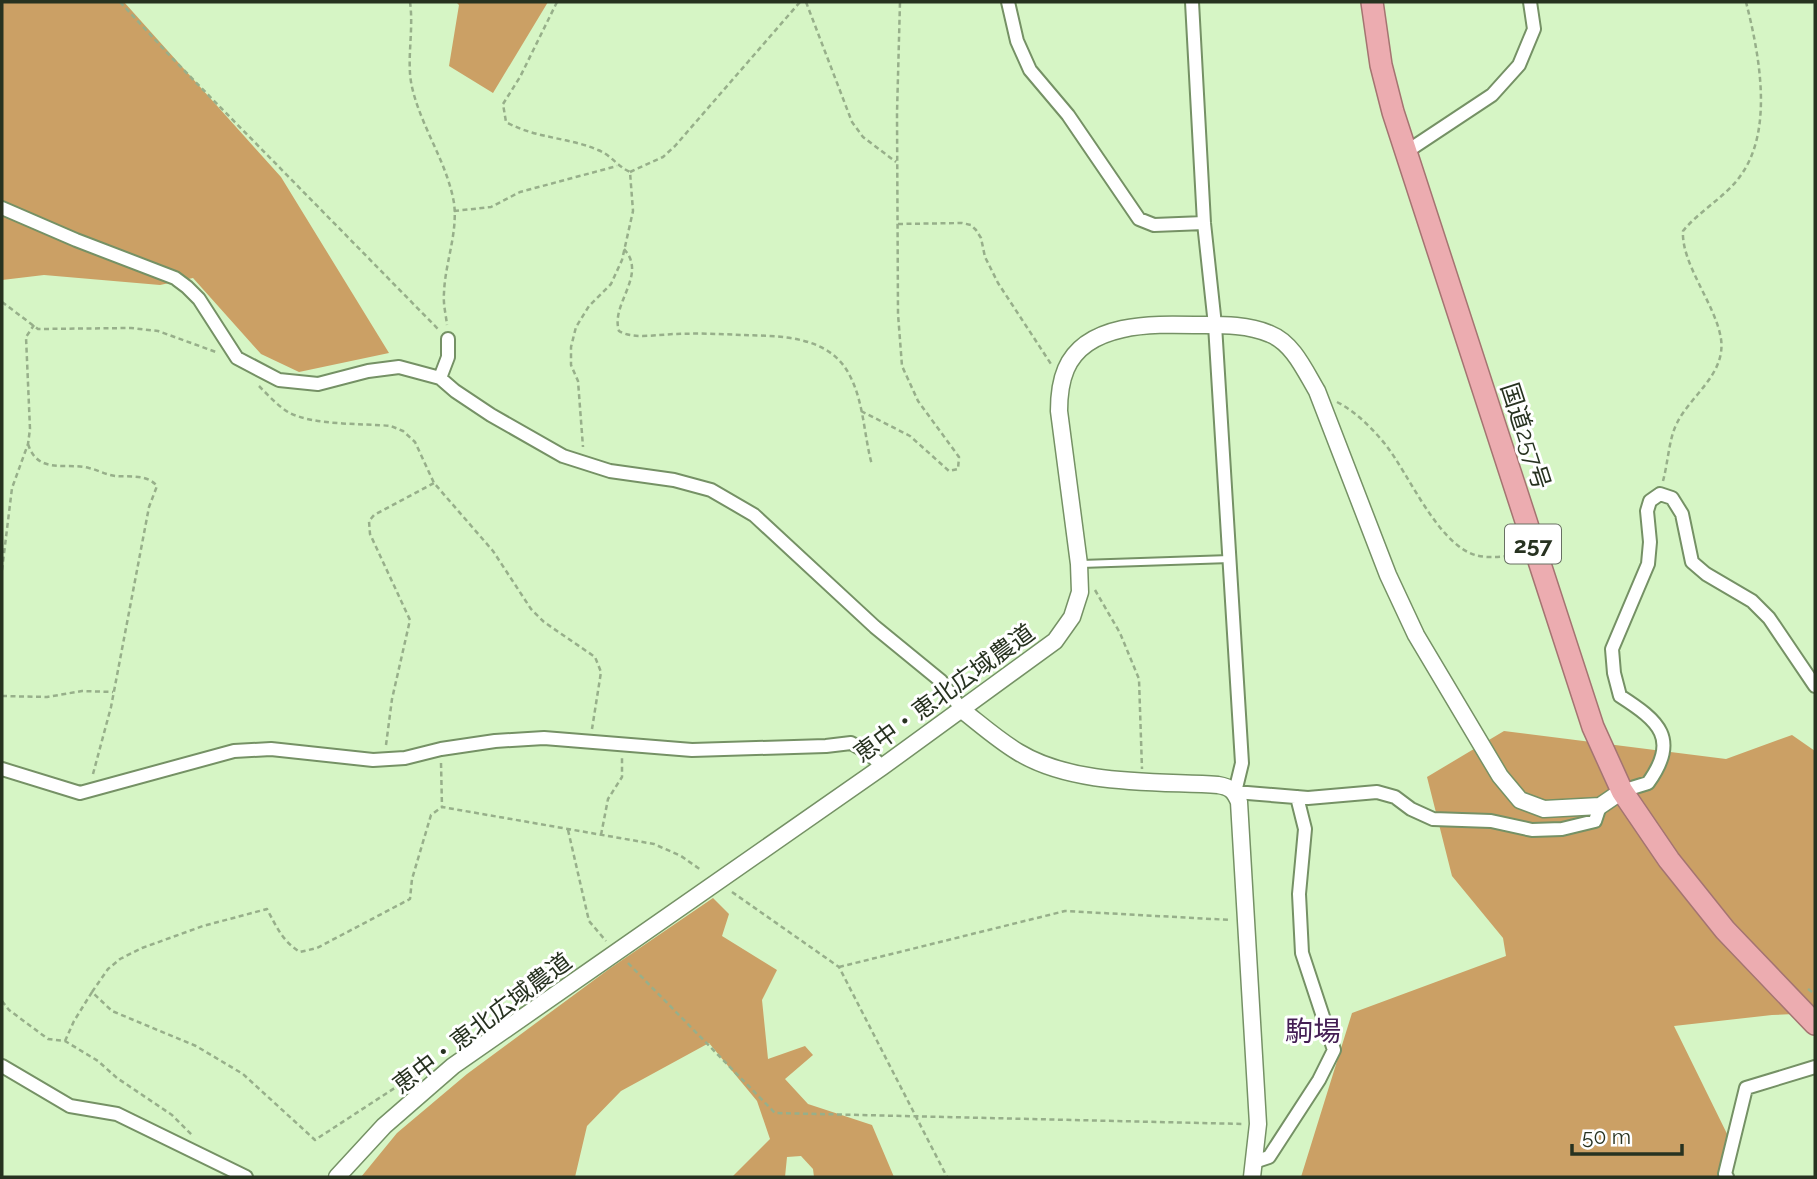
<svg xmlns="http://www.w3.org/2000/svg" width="1817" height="1179" font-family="Raleway,'Noto Sans JP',sans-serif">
  <rect width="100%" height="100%" fill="#d6f5c5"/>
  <!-- forest -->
  <path fill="#cba065" d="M2 2H124L281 177 389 353 299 372 261 354 193 278 160 285 44 275 2 280Z
    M456 2H548L493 93 449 66 459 5Z
    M1504 731 1726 759 1792 735 1815 751V1013L1772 1015 1674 1026 1733 1146 1728 1177H1301L1352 1013 1506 956 1503 938 1452 876 1427 777Z
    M713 898 729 914 722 936 777 970 762 1000 768 1059 805 1046 813 1055 785 1079 808 1104 872 1125 894 1177H814L813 1169 801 1156 787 1157 785 1177H732L770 1139 757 1101 709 1043 621 1091 587 1126 575 1177H361L397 1133 467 1074 609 969Z"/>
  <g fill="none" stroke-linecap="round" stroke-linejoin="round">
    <!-- service casing -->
    <g stroke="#759165" stroke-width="10">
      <path id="service" d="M1081 564 1230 559"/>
    </g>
    <!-- minor casing -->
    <g stroke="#759165" stroke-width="16">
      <path id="minor" d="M1008 2 1017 41 1030 70 1068 115 1139 219 1154 225 1204 223
        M1192 2 1204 223 1215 325 1242 763 1235 792 1308 798 1377 792 1395 797 1411 809 1433 819 1491 821 1532 830 1562 829 1595 821 1600 806
        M1406 152 1492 95 1519 65 1534 29 1530 2
        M2 208 76 240 175 278 187 287 199 299 237 358 279 380 318 384 368 371 399 367 440 378 455 391 491 415 563 456 610 471 674 480 711 490 754 515 875 627 941 681 962 710
        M440 378 448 357V339
        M2 769 80 793 234 751 271 749 373 760 405 758 441 749 495 741 544 738 692 750 826 746 851 743 869 753 882 767
        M1622 791 1648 783C1680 739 1659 721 1620 696L1614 673 1612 649 1648 564 1650 542 1647 511 1650 501 1660 494 1672 498 1682 514 1692 562 1706 574 1752 601 1769 618 1815 686
        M2 1066 70 1106 117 1114 246 1177
        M1254 1162 1269 1157 1319 1080 1334 1050 1302 953 1299 894 1305 829 1297 797
        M1727 1177 1725 1174 1746 1088 1815 1067"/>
    </g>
    <!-- tertiary casing -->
    <g stroke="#759165" stroke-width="19">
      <path id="tertiary" d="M962 710C980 724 998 740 1018 752 1074 786 1154 781 1218 785 1230 787 1234 790 1239 802L1258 1124 1252 1177
        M337 1177 384 1126 453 1066 882 767 1055 641 1072 617 1080 592 1079 564 1059 411C1059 397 1060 383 1066 369 1086 322 1154 324 1195 325 1220 325 1247 324 1270 334 1293 343 1305 371 1317 391L1388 575 1416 635 1500 776 1520 800 1544 809 1600 806 1622 791"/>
    </g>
    <!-- trunk casing -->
    <g stroke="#a47471" stroke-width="24">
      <path id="trunk" d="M1372 2 1381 65 1393 112 1593 727 1622 791 1669 860 1725 930 1815 1024"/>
    </g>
    <!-- path -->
    <path stroke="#97af8a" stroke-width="2.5" stroke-dasharray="5 3.5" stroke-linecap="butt" d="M120 2 173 59 438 329
      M410 2C414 31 406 61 412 87 421 127 447 162 454 203 458 233 445 263 444 293 443 304 446 315 447 325
      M557 2 520 77 503 104 506 122C537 139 568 137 598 150 611 155 617 166 630 172L633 211 622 260 611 284 589 306 576 327 571 347V365L578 381 583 447
      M806 2 852 122 863 137 896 162
      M630 172 663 157 675 146 800 2
      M454 211 491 207 520 192 617 166
      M898 224 962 223 971 225 976 230 981 238 985 257 998 283 1051 364
      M624 249C648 275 610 304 619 331 633 340 660 334 677 334 698 333 720 334 741 335 780 336 830 335 850 376 864 403 864 436 872 465
      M2 302 38 329 131 328 158 331 216 352
      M259 386C268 395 277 405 288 412 313 426 362 423 391 426L403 431 415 442 434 483 493 551 531 609 544 622 595 657 601 672 592 729
      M1337 402C1356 412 1371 427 1385 444 1409 474 1437 543 1475 555 1488 559 1505 556 1518 555
      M861 411 910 436 949 471 958 469 959 457 918 401 902 366 898 314 897 113 900 2
      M28 444C38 475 65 462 89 468 98 470 106 475 116 476 130 477 147 474 157 486L149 507 111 707 93 774
      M1663 481C1668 463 1669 438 1677 423 1691 395 1726 374 1721 339 1716 305 1681 264 1683 231 1700 210 1726 197 1741 175 1774 129 1759 53 1746 2
      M2 570 12 488 28 444 30 429 26 337 34 325
      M1095 590 1120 633 1139 679 1142 769
      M2 696 47 697 82 691 113 692
      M386 745 392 699 410 620 370 534 369 521 374 515 434 483
      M441 763 442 807 654 844 681 856 701 870
      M568 830 589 921 606 941
      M601 835 608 799 622 777V757
      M732 892 839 967 947 1177
      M628 963 775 1113 1244 1124
      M839 967 1065 911 1231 920
      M1808 989 1815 994
      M92 992 108 969 120 959 142 948 203 926 267 909C276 926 283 942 300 952L317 948 410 899 412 879 431 815 442 807
      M2 1001 9 1010 48 1039 65 1041 98 1061 117 1078 172 1115 193 1136
      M65 1041 74 1021 92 992 112 1011 196 1046 243 1074 315 1140 413 1076H417"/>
    <!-- service -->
    <use href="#service" stroke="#fff" stroke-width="6"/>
    <!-- minor -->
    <use href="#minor" stroke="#fff" stroke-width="12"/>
    <!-- tertiary -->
    <use href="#tertiary" stroke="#fff" stroke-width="16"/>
    <!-- trunk -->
    <use href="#trunk" stroke="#ecacb0" stroke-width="21"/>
  </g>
  <g text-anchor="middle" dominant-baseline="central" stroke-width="6" stroke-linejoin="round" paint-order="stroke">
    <!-- shield labels -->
    <rect fill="#fff" stroke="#687063" stroke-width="2" x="1505" y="524.5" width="56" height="39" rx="5"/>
    <g font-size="23" font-weight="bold" fill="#273220">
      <text x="1533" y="544">257</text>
    </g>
    <!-- street labels -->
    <g font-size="24" fill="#273220" stroke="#fff">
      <text transform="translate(1526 436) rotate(72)">国道257号</text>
      <text transform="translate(944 693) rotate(-36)">恵中・恵北広域農道</text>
      <text transform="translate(482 1023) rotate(-37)">恵中・恵北広域農道</text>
    </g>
    <!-- quarter labels -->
    <g font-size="28" fill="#441e54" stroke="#fff">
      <text x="1313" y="1031">駒場</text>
    </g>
  </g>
  <!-- border -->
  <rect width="1817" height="1179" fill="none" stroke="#273220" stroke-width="7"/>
  <!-- scale -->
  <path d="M1572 1144v10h110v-10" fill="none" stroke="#273220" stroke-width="3.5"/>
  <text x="1582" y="1144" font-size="21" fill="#273220" stroke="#ffffff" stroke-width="5" paint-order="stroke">50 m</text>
</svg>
